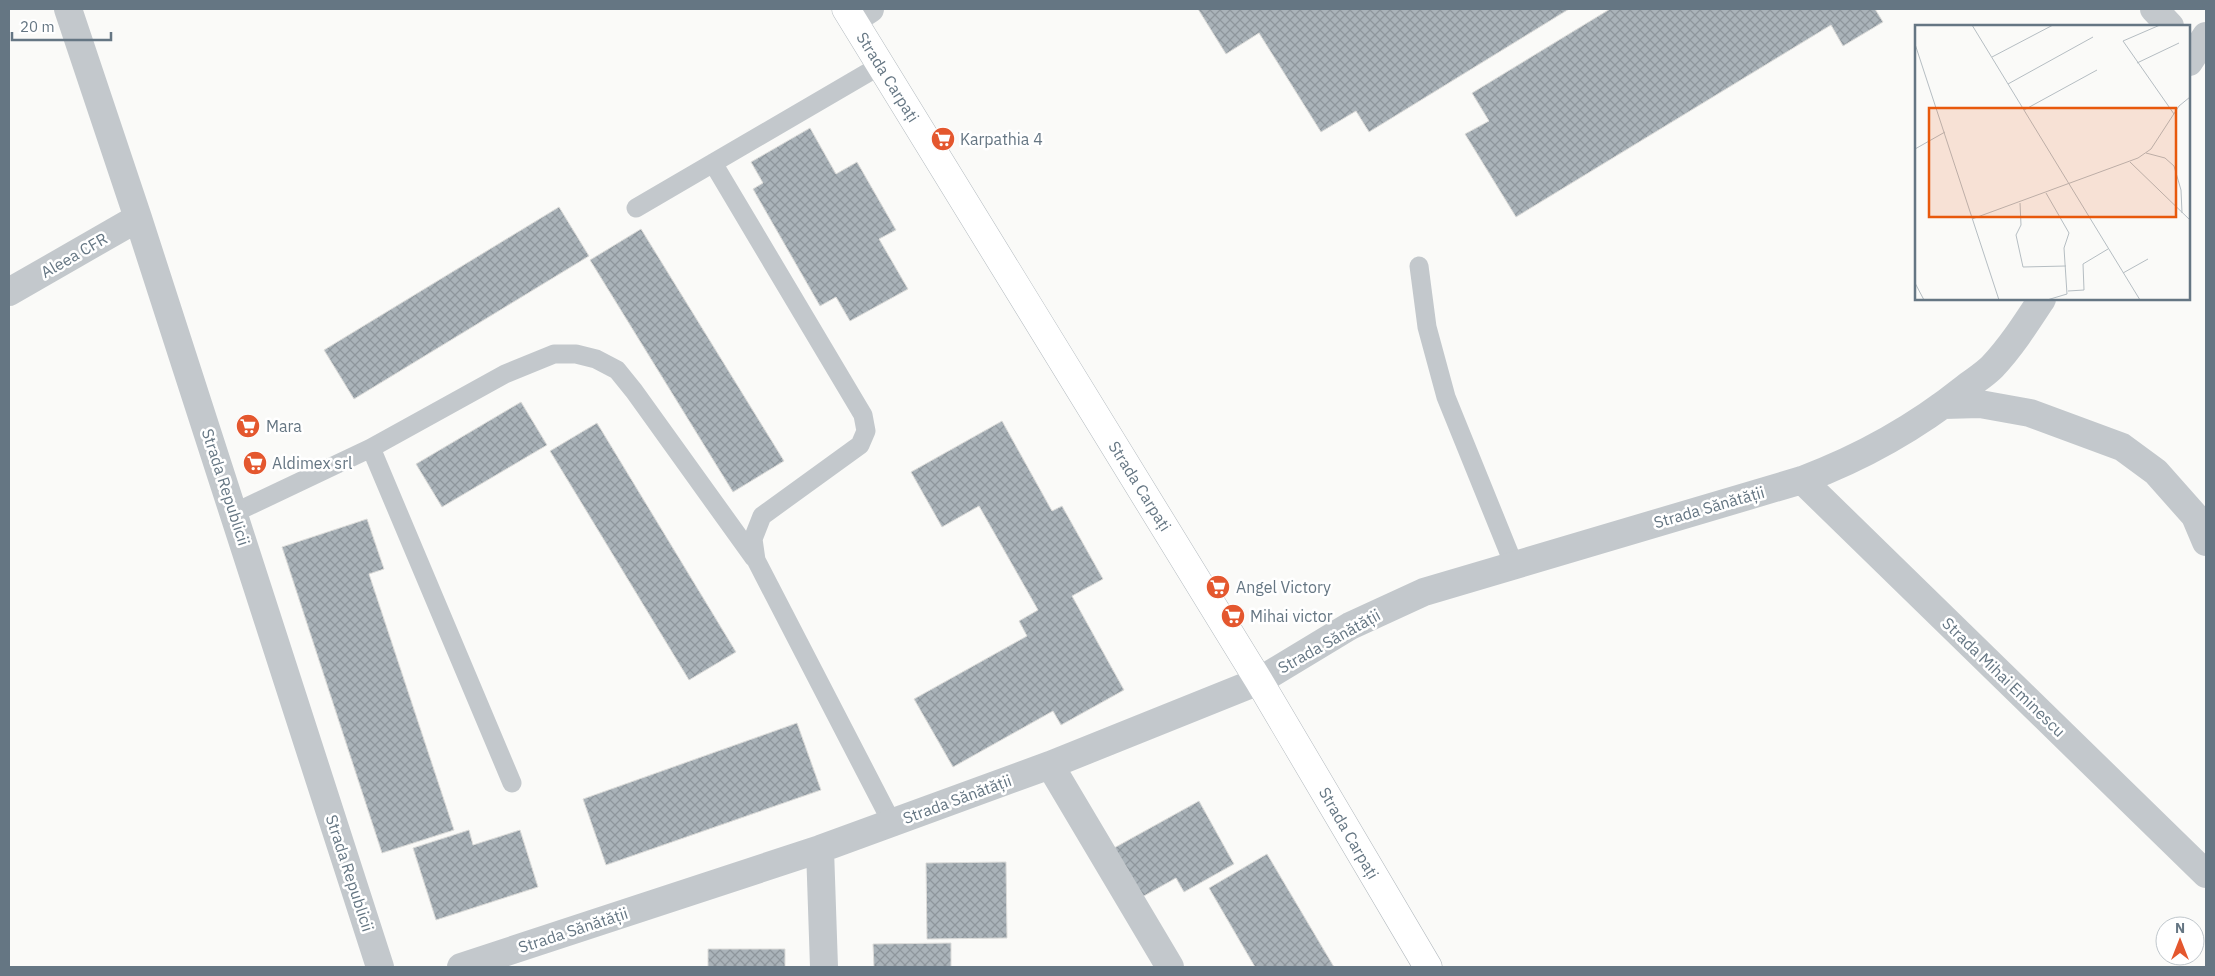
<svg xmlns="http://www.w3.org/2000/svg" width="2215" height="976" font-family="'IBM Plex Sans',sans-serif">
  <defs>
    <pattern id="building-cross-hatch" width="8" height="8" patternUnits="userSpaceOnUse" patternTransform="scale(1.25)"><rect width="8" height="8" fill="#aab3b9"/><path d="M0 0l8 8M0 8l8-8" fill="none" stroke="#8e969c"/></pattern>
  </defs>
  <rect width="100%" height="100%" fill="#fafaf8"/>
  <!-- building -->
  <path fill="url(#building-cross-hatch)" stroke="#dcdcda" d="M1198 9H1569L1369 132 1356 111 1321 132 1259 33 1226 54Z
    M1610 9H1875L1883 22 1843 46 1831 25 1516 217 1465 134 1489 121 1472 93Z
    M810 128 836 174 857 162 896 230 879 239 908 289 850 321 836 297 820 306 753 189 763 183 751 162Z
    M559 207 589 256 354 399 324 350Z
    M641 229 784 461 733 492 590 260Z
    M521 402 547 445 442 507 416 464Z
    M1002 421 1052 511 1062 506 1103 579 1072 596 1124 690 1061 725 1053 711 953 767 914 699 1027 636 1019 621 1038 610 979 506 942 527 911 472Z
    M597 423 736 652 689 680 550 451Z
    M367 519 384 569 369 574 454 830 382 853 282 547Z
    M797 723 821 790 606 865 583 799Z
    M1199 801 1234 864 1184 892 1176 878 1142 897 1114 848Z
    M469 830 473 845 520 830 538 887 436 920 413 848Z
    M1267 854 1334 967H1255L1209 888Z
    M1006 862 1007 938 927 939 926 863Z
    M951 943V967H874L873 944Z
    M708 949H785V967H708Z"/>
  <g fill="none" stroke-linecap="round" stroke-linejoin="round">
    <!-- secondary casing -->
    <g stroke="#b3babf" stroke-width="29">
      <path id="secondary" d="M846 9 1259 681 1428 967"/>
    </g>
    <!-- lane -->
    <path stroke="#c3c8cc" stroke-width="19" d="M713 163 863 415 866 431 860 445 762 516 753 539 756 560 892 823
      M636 208 881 65
      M1419 266 1427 327 1446 397 1514 565
      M371 448 512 783
      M234 513 371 448 505 374 554 354H576L596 359 617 370 634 391 754 558"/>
    <!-- street -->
    <path stroke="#c3c8cc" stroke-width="28" d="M68 9 138 218 380 967
      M2154 9 2170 26
      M853 20 870 9
      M2189 62 2206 36
      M9 292 138 218
      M1944 405 1980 404 2030 413 2122 447 2156 472 2195 516 2206 542
      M1802 480 2206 874
      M1050 765 1170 967
      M820 849 824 967
      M461 967 820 849 1050 765 1259 681 1350 626 1424 592 1802 480C1861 458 1915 428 1965 388 1974 381 1984 375 1992 367 2011 347 2027 322 2042 299"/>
    <!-- secondary -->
    <use href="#secondary" stroke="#fff" stroke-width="28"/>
  </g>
  <!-- icons -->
  <defs>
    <g id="supermarket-disc" transform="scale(1.25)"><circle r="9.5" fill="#e4572e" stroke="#fff"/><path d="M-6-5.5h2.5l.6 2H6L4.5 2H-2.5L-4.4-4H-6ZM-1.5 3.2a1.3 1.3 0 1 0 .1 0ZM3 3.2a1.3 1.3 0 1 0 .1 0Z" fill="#fff"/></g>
  </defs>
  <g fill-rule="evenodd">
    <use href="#supermarket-disc" x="943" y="139"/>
    <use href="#supermarket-disc" x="248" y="426"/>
    <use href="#supermarket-disc" x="255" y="463"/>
    <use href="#supermarket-disc" x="1218" y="587"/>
    <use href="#supermarket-disc" x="1233" y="616"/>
  </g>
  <g text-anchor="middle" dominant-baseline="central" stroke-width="5" stroke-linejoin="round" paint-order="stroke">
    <!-- street labels -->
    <g font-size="16" fill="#657683" stroke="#fff">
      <text transform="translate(888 77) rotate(58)">Strada Carpați</text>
      <text transform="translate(74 255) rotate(-30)">Aleea CFR</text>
      <text transform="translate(1140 486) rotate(58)">Strada Carpați</text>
      <text transform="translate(226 487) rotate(72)">Strada Republicii</text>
      <text transform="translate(1709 507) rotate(-16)">Strada Sănătății</text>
      <text transform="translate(1329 641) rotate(-29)">Strada Sănătății</text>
      <text transform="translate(2004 677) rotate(44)">Strada Mihai Eminescu</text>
      <text transform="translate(957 799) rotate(-20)">Strada Sănătății</text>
      <text transform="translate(1349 833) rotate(60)">Strada Carpați</text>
      <text transform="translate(350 873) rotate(72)">Strada Republicii</text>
      <text transform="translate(573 930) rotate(-18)">Strada Sănătății</text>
    </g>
    <!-- poi labels -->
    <g font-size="16" fill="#657683" stroke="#fff" text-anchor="start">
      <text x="960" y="139">Karpathia 4</text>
      <text x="266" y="426">Mara</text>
      <text x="272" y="463">Aldimex srl</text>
      <text x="1236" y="587">Angel Victory</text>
      <text x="1250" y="616">Mihai victor</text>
    </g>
  </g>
  <!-- overview -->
  <g transform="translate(1915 25)">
    <rect width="275" height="275" fill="#fafaf8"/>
    <path fill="none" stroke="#b5bdc2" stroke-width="1" d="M57 0 225 275M245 0 208 16 259 89M0 19 84 275M77 32 138 0M222 38 264 18M93 59 178 12M109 85 182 45M0 124 30 107M231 128 250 133 259 141 266 165 267 188M215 137 275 195M131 168 154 208 149 223 152 269 132 275M105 178 106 200 101 210 108 242 151 241M57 194 223 133 236 124 264 81 275 72M208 248 233 234M0 258 9 275M153 266 169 265 168 239 193 224"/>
    <path fill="#e8590c" fill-opacity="0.15" stroke="#e8590c" stroke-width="2.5" d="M14 83H261V192H14Z"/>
    <rect width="275" height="275" fill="none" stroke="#657683" stroke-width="2.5"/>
  </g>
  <!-- border -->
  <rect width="2215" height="976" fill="none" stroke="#657683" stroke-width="20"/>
  <!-- north arrow -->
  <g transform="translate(2180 941)"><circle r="24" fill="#ffffff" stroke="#c1c8cd"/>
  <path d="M0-4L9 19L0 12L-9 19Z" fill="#e4572e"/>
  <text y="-8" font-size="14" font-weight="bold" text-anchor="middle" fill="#657683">N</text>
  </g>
  <!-- scale -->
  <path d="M12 32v8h99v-8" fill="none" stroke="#657683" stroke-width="2.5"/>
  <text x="20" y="32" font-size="15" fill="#657683" stroke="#ffffff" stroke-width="4" paint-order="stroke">20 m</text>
</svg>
